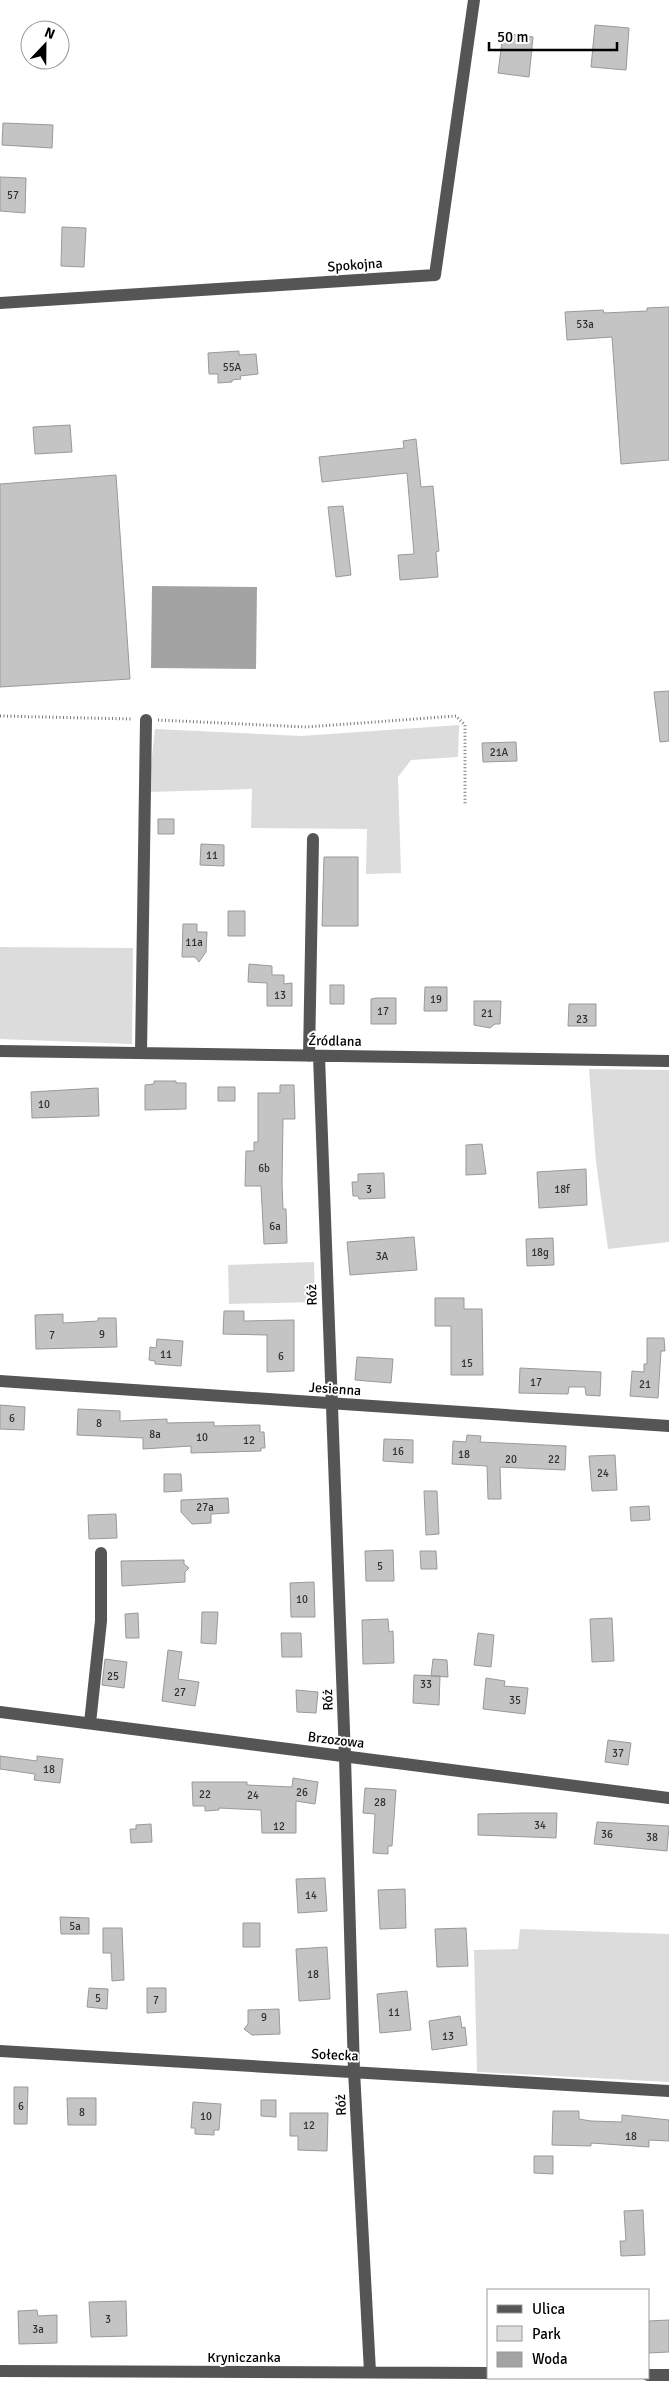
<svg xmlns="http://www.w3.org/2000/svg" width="669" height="2399" font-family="Signika,sans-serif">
  <rect width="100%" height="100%" fill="#fff"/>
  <!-- green -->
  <path fill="#dcdcdc" d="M459 725 458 757 411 760 398 777 401 873 366 874 367 829 251 828 252 789 148 792 155 729 301 736Z
    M0 947 133 948 132 1044 0 1039Z
    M589 1069 669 1070V1242L608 1249 596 1162Z
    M314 1262 315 1302 229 1304 228 1265Z
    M520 1929 669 1934V2082L477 2072 474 1950 518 1949Z"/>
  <!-- water -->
  <path fill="#a3a3a3" d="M152 586 257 587 256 669 151 668Z"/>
  <!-- building -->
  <path fill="#c4c4c4" stroke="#999" d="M595 25 629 28 626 70 591 67Z
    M503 33 533 37 529 77 498 73Z
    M3 123 53 125 52 148 2 145Z
    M0 177 26 178 25 213 0 211Z
    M62 227 86 228 84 267 61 266Z
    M669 307V460L621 464 612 337 567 340 565 312 603 310 604 313 647 311V308Z
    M239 351V355L256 354 258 374 240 376 241 379 232 380V382L218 383V374H209L208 353Z
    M70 425 72 452 35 454 33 427Z
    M416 439 421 487 433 486 439 551 436 552 438 577 400 580 398 555 414 554 407 473 322 482 319 457 404 448 403 441Z
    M116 475 130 679 0 687V484Z
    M343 506 351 575 336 577 328 507Z
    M669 691V741L660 742 654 692Z
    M516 742 517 761 483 762 482 743Z
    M158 819H174V834H158Z
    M201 844 224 845V866L200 865Z
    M324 857H358V926H322Z
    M228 911H245V936H228Z
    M183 924H197V932H207L206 952 199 962 195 957H182Z
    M249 964 272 966V975H284V984L292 983V1006H267V983L248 982Z
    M330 985H344V1004H330Z
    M425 987H447V1011H424Z
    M376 998H396V1024H371V999Z
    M474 1001H501L500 1024H495L490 1028 474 1025Z
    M569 1004H596V1026H568Z
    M154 1081H176V1083H186V1109L145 1110V1085L154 1084Z
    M280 1085H294L295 1119H283L282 1183 283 1209H286L287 1243 264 1244 261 1186H245L246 1151H254V1142H258V1093H280Z
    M218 1087H235V1101H218Z
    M98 1088 99 1116 32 1118 31 1092Z
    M482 1144 486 1174 466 1175V1145Z
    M586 1169 587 1205 539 1208 537 1172Z
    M384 1173 385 1198 359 1199 358 1196H353L352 1182H358V1174Z
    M414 1237 417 1270 350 1275 347 1242Z
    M553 1238 554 1265 527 1266 526 1239Z
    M435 1298H464V1309H482L483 1375H451V1326H435Z
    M224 1311H244V1321L294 1320V1371L267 1372V1335L223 1334Z
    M63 1314V1323L98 1321V1318H116L117 1347 36 1349 35 1315Z
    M647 1338H664L665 1351H661L658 1398 630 1396 632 1371 644 1372V1364H647Z
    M157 1339 183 1341 181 1366 155 1364V1361L149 1360 150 1347 156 1348Z
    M357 1357 393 1359 391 1383 355 1380Z
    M520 1368 601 1372 600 1396 586 1395 585 1387H569L568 1394 519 1393Z
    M0 1405 25 1407 24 1430 0 1429Z
    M78 1409 120 1411V1421L167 1419V1423L214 1422V1426L260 1425V1432H264L265 1448H261V1451L191 1453V1446L143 1449V1438L77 1435Z
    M467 1435 481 1436 480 1442 566 1446 565 1470 500 1467 501 1499H488L487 1466 452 1464 453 1441 466 1442Z
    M384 1439 413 1440V1463L383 1461Z
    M615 1455 617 1490 592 1491 589 1456Z
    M164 1474H181L182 1491 164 1492Z
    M424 1491H437L439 1534 426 1535Z
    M228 1498 229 1513 211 1514V1523L192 1524 181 1512V1500Z
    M649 1506 650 1520 631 1521 630 1507Z
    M116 1514 117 1538 89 1539 88 1515Z
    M393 1550 394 1581H366L365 1551Z
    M420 1551H436L437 1569H421Z
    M184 1560V1564L189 1568 185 1572V1582L122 1586 121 1561Z
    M314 1582 315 1617H291L290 1583Z
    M202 1612H218L216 1644 201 1643Z
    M138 1613 139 1638H126L125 1614Z
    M612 1618 614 1661 592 1662 590 1619Z
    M388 1619 389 1632 393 1631 394 1663 363 1664 362 1620Z
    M281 1633H301L302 1657H282Z
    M478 1633 494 1635 491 1667 474 1665Z
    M168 1650 182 1652 178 1679 199 1682 195 1706 162 1701Z
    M105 1659 127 1662 124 1688 102 1685Z
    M433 1659 447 1660 448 1677 431 1676Z
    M414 1675 440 1676 439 1705 413 1703Z
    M486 1678 505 1681 504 1686 528 1688 525 1714 483 1709Z
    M296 1690 318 1692 316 1713 297 1712Z
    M608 1740 631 1743 628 1765 605 1762Z
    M0 1756 37 1761V1756L63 1759 60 1783 34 1780 35 1774 0 1769Z
    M293 1778 318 1782 315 1804 296 1801V1833H262L261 1810 219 1808V1810L205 1811V1806H193L192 1782H247V1785L292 1787Z
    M365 1788 396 1790 392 1846H388V1854L373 1853 375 1814 363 1813Z
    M524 1813H557L556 1838 478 1835V1814Z
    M597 1822 669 1826 667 1851 594 1844Z
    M151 1824 152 1842 131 1843 130 1829H136V1825Z
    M325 1878 327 1911 298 1913 296 1879Z
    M405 1889 406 1928 380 1929 378 1890Z
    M60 1917 89 1918V1934H61Z
    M243 1923H260V1947H243Z
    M103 1928H122L124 1980 112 1981 111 1953H103Z
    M466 1928 468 1966 437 1967 435 1929Z
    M327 1947 330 1999 299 2001 296 1949Z
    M89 1988 108 1989 107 2009 87 2007Z
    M147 1988H166V2012L147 2013Z
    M407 1991 411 2030 380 2033 377 1994Z
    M279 2009 280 2034 252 2035 244 2029 248 2024V2010Z
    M460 2016 462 2028 465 2027 467 2045 432 2050 429 2021Z
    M14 2087H28L27 2124H14Z
    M67 2098H96V2125H68Z
    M261 2100H276V2117L261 2116Z
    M193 2102 221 2104 219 2130H214V2135L195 2134V2128H191Z
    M553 2111H579V2119L591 2121 622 2122V2115L669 2120V2141L649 2140V2147L591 2143V2146L552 2145Z
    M290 2113H328L327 2151 298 2150V2136H290Z
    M534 2156H553V2174L534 2173Z
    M643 2210 645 2255 621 2256 620 2241H626L624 2211Z
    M126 2301 127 2336 91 2337 89 2302Z
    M37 2310 38 2316 57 2315V2343L19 2344 18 2311Z
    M669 2320V2352L648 2353V2321Z"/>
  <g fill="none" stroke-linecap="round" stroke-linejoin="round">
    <!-- path -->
    <path stroke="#777" stroke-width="3" stroke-dasharray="1 2.5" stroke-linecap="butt" d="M0 716 132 719
      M158 720 306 727 456 716 465 725V804"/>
    <!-- minor -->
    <path stroke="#555" stroke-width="12" d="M0 303 435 275 474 0
      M0 1051 669 1061
      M141 1053 146 720
      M309 1056 313 839
      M319 1056 345 1757 354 2071 370 2372
      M0 1381 669 1426
      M0 1712 669 1798
      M90 1723 101 1621V1553
      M0 2051 669 2091
      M0 2371 488 2373
      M648 2375H669"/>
  </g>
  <g text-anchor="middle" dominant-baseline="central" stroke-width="4" stroke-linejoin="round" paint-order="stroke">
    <!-- number labels -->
    <g font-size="11" fill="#313131">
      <text x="13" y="195">57</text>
      <text x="585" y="324">53a</text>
      <text x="232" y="367">55A</text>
      <text x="499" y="752">21A</text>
      <text x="212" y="855">11</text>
      <text x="194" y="942">11a</text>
      <text x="280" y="995">13</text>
      <text x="436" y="999">19</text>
      <text x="383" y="1011">17</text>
      <text x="487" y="1013">21</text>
      <text x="582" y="1019">23</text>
      <text x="44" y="1104">10</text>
      <text x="264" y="1168">6b</text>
      <text x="369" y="1189">3</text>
      <text x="562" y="1189">18f</text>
      <text x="275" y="1226">6a</text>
      <text x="540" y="1252">18g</text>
      <text x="382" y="1256">3A</text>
      <text x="102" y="1334">9</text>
      <text x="52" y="1335">7</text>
      <text x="166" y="1354">11</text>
      <text x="281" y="1356">6</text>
      <text x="467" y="1363">15</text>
      <text x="536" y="1382">17</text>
      <text x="645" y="1384">21</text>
      <text x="12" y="1418">6</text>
      <text x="99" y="1423">8</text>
      <text x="155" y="1434">8a</text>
      <text x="202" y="1437">10</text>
      <text x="249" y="1440">12</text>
      <text x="398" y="1451">16</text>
      <text x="464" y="1454">18</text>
      <text x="511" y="1459">20</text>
      <text x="554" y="1459">22</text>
      <text x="603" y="1473">24</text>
      <text x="205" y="1507">27a</text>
      <text x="380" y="1566">5</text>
      <text x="302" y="1599">10</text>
      <text x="113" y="1676">25</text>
      <text x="426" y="1684">33</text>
      <text x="180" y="1692">27</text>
      <text x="515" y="1700">35</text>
      <text x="618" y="1753">37</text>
      <text x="49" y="1769">18</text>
      <text x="302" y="1792">26</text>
      <text x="205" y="1794">22</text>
      <text x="253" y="1795">24</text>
      <text x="380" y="1802">28</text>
      <text x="540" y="1825">34</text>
      <text x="279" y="1826">12</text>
      <text x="607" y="1834">36</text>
      <text x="652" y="1837">38</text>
      <text x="311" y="1895">14</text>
      <text x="75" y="1926">5a</text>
      <text x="313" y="1974">18</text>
      <text x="98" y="1998">5</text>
      <text x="156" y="2000">7</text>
      <text x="394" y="2012">11</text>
      <text x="264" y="2017">9</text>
      <text x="448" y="2036">13</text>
      <text x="21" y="2106">6</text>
      <text x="82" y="2112">8</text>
      <text x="206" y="2116">10</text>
      <text x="309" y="2125">12</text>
      <text x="631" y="2136">18</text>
      <text x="108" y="2319">3</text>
      <text x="38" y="2329">3a</text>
    </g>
    <!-- street labels -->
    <g font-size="14" fill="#000" stroke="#fff">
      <text transform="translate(355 265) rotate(-4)">Spokojna</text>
      <text transform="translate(335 1041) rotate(1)">Źródlana</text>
      <text transform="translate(312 1295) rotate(-92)">Róż</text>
      <text transform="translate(335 1389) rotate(4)">Jesienna</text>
      <text transform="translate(328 1700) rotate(-92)">Róż</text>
      <text transform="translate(336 1740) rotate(7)">Brzozowa</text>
      <text transform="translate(335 2055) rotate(3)">Sołecka</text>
      <text transform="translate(341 2105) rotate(-93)">Róż</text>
      <text x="244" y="2357">Kryniczanka</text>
    </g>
  </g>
  <!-- legend -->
  <rect x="487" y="2289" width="162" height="90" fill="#ffffff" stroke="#999999"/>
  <rect x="497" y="2305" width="25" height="8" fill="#555555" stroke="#999999"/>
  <text x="532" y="2314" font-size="15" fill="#000000">Ulica</text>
  <rect x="497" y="2326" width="25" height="15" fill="#dcdcdc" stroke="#999999"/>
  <text x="532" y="2339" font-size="15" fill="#000000">Park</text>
  <rect x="497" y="2352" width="25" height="15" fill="#a3a3a3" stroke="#999999"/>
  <text x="532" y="2364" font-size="15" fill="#000000">Woda</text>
  <!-- north arrow -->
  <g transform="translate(45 45) rotate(22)"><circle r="24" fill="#ffffff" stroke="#999999"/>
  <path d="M0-4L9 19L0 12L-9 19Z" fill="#000000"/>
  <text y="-8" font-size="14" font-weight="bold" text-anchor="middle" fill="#000000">N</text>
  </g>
  <!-- scale -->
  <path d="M489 42v8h128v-8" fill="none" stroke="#000000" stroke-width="2.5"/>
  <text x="497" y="42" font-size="15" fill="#000000" stroke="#ffffff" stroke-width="4" paint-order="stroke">50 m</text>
</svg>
